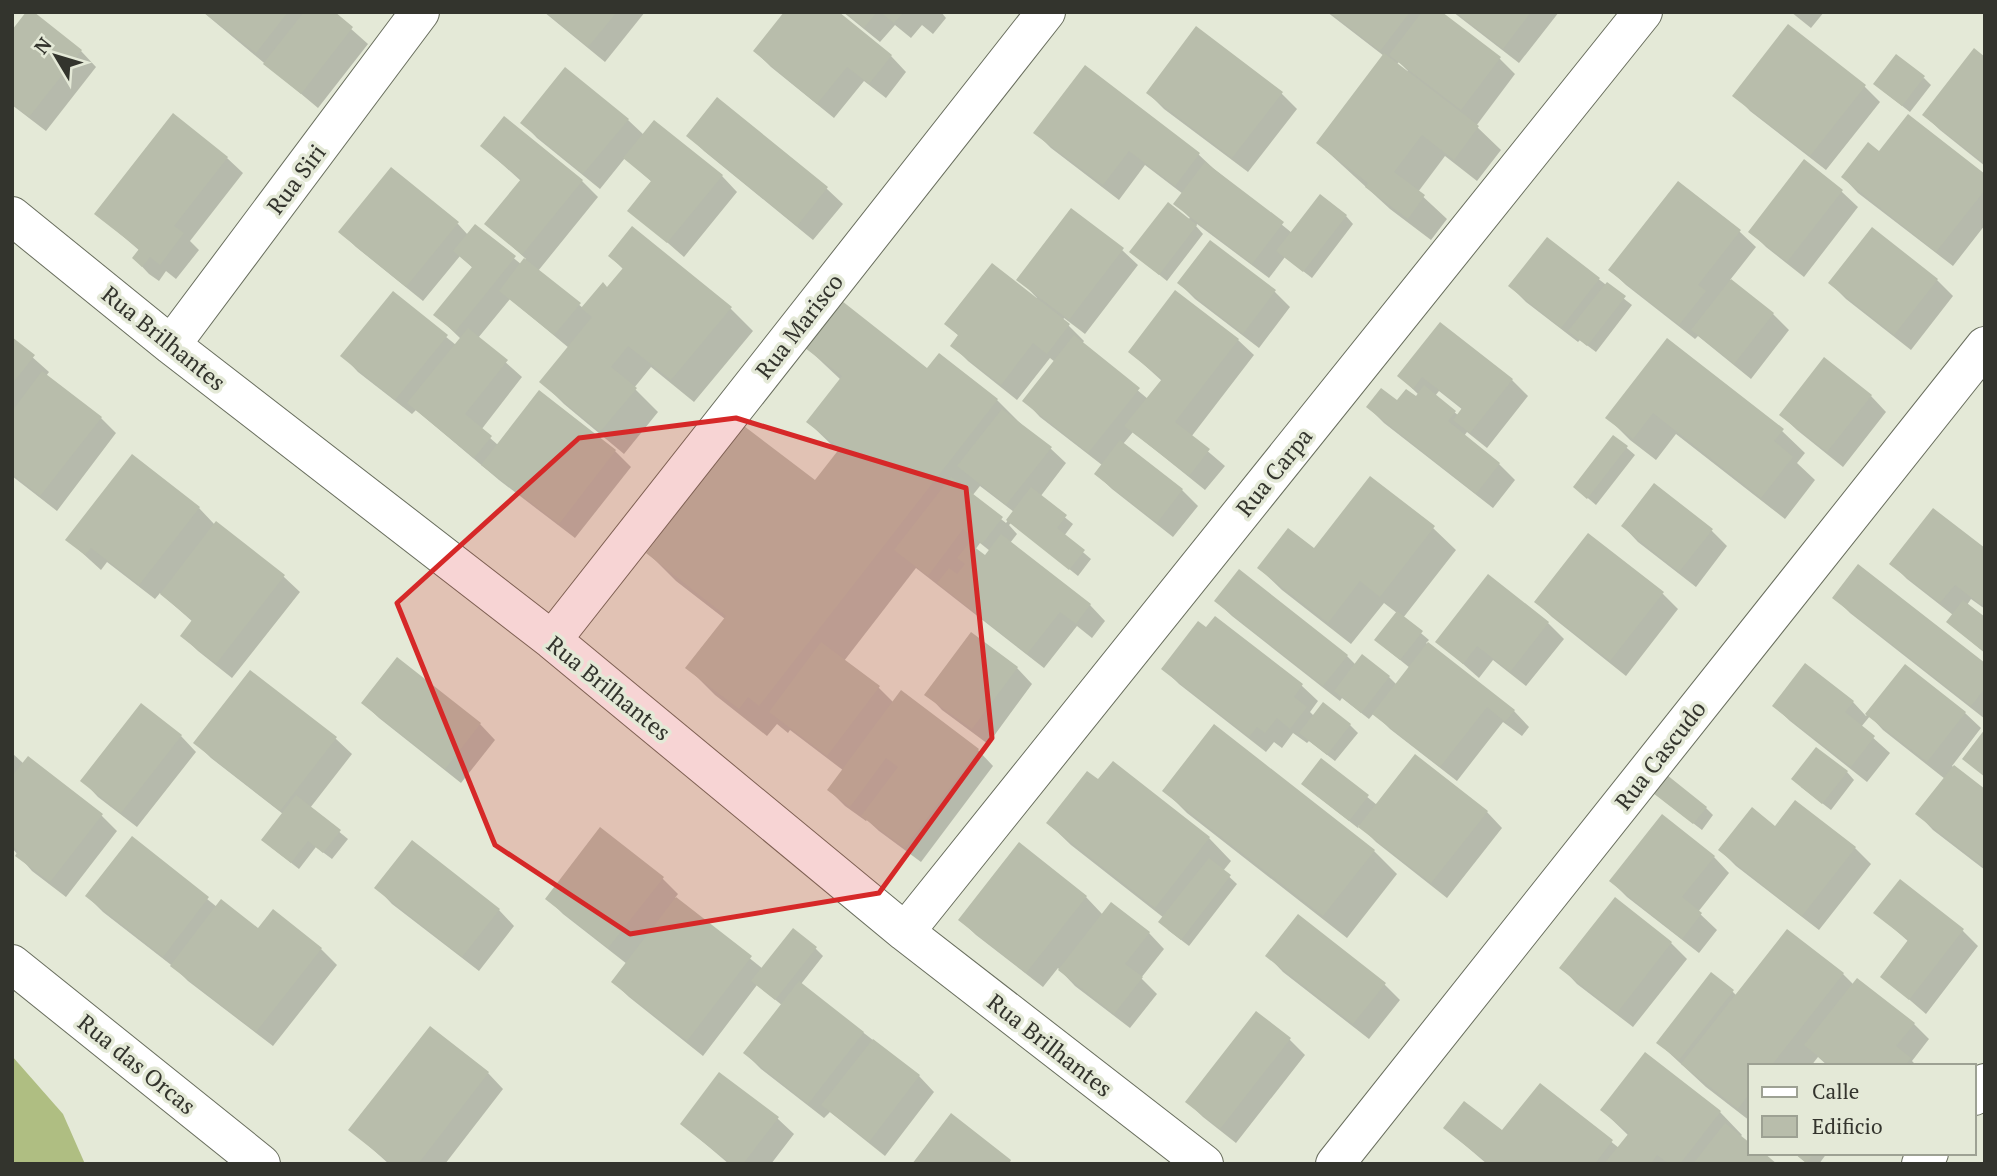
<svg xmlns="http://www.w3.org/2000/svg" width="1997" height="1176" font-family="'PT Serif',serif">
  <rect width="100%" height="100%" fill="#e4e9d7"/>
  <!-- forest -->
  <path fill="#afbe82" d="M12 1056 63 1114 85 1164H12Z"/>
  <!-- shadow -->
  <path fill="#0003" fill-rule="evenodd" d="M203 12H332L368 44 318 108Z
    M544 12H645L605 62Z
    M843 12H941L946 18 933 34 922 25 911 38 895 25 880 42Z
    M1327 12H1439L1500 59 1515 74 1476 126 1501 150 1477 181 1445 156 1418 192 1447 219 1431 240 1390 209 1318 143 1384 56ZM1399 62 1408 71 1406 73 1396 65Z
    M1453 12H1559L1519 63Z
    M1791 12H1824L1811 28Z
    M12 33 81 51 96 67 46 131 12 105Z
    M755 51 891 56 906 72 886 98 864 81 834 118 771 67Z
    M1985 59V166L1940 130 1924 115Z
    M1924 78 1931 85 1910 112 1883 91Z
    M1864 86 1880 102 1826 170 1750 111 1735 95Z
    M1148 93H1281L1297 109 1248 172 1164 109Z
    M718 99 827 189 843 204 813 240 704 151 688 135Z
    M504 119 582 181 598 197 538 271 583 308 608 289 624 270 610 256 730 308 753 331 694 402 651 367 634 388 658 412 624 454 564 404 541 381 569 348 510 299 478 338 522 377 481 430 498 445 539 393 615 451 631 467 575 538 499 480 416 410 412 414 358 372 343 356 393 294 456 345 461 339 435 314 473 268 460 256 423 301 356 247 341 232 458 224 468 235 475 226 522 265 526 259 487 224 521 181 482 146Z
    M628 120 644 135 722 176 737 192 684 257 630 210 652 182 625 158 600 189 537 138 522 122Z
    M1036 133 1198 154 1214 169 1292 233 1346 216 1353 224 1312 278 1285 257 1269 278 1197 224 1196 226 1203 234 1167 281 1131 252 1190 218 1176 204 1183 194 1145 165 1119 200 1051 148Z
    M1880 153 1985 176V225L1953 266 1858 193 1843 177Z
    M227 158 243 173 190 241 199 250 176 279 166 271 159 281 149 274 134 258 140 251 97 214Z
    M1804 162 1842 192 1858 207 1804 277 1766 247 1750 231Z
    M1678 183 1740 232 1756 247 1730 280 1773 314 1789 330 1751 379 1698 336 1695 339 1626 285 1610 270Z
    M1872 229 1937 280 1953 296 1911 350 1846 299 1830 283Z
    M1547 239 1632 305 1596 352 1580 340 1578 342 1526 302 1510 286Z
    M1122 250 1138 265 1085 334 1064 318 1063 320 1084 341 1082 344 1148 399 1162 381 1130 352 1238 340 1254 355 1191 437 1225 466 1205 490 1133 432 1123 444 1182 490 1198 506 1173 537 1112 489 1096 474 1102 465 1040 417 1025 401 1055 362 1050 358 1017 400 968 361 952 345 959 336 947 324 1035 300 1037 298 1019 279Z
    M1179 283 1275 292 1290 307 1259 348 1195 299Z
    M12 339 49 372 46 376 101 418 116 433 57 511 12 476Z
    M1668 341 1782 431 1805 453 1797 463 1815 480 1785 519 1676 434 1656 460 1630 440 1608 418Z
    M807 348 927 370 939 355 997 400 1026 429 1050 448 1066 463 1040 497 1073 524 1064 536 1091 559 1078 576 1011 523 1009 525 1017 534 1010 543 1090 605 1105 621 1092 638 1077 626 1044 668 916 568 844 661 878 687 894 703 978 750 993 766 921 862 879 831 867 820 866 821 845 806 829 790 844 771 790 730 788 733 777 724 767 736 715 695 688 668 725 619 676 581 648 553 815 482 839 452 808 422 841 380ZM980 486 1014 512 1006 523 972 496ZM980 543 990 551 985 558 975 550Z
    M1399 376 1512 380 1528 396 1487 448 1467 432 1464 436 1499 464 1515 480 1493 508 1384 423 1368 407 1416 399 1419 395ZM1439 391 1463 410 1459 416 1435 396Z
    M1871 396 1886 412 1843 467 1797 430 1781 415Z
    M1614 437 1635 455 1596 505 1583 494Z
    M1654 486 1712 531 1727 546 1696 587 1638 542 1623 526Z
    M199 508 215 525 284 577 300 592 232 678 198 651 182 636 193 622 160 593 155 599 107 562 101 570 68 540Z
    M1433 528 1456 550 1403 618 1429 640 1426 643 1514 711 1529 727 1522 736 1503 722 1457 781 1390 729 1374 713 1369 719 1342 698 1340 701 1232 616 1216 601 1347 656 1356 665 1389 677 1397 685 1410 668 1384 647 1397 613 1384 603 1351 644 1282 590 1259 568 1314 551Z
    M1985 551V609L1971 599 1967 605 1985 653 1948 622 1953 615 1907 579 1892 564Z
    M1663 594 1678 609 1626 676 1552 617 1536 602Z
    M1834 597 1985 665V719L1850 613Z
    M1216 618 1302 686 1318 701 1310 712 1314 716 1350 725 1358 733 1335 761 1309 741 1307 743 1293 733 1282 748 1274 742 1266 752 1179 684 1163 668 1207 629Z
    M1548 623 1564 639 1526 686 1493 660 1479 678 1438 642Z
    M1806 665 1853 702 1866 716 1905 666 1965 713 1981 728 1952 766 1985 792V870L1933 830 1918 814 1945 779 1883 730 1870 716 1861 727 1890 753 1867 782 1790 721 1774 706Z
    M1017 668 1032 684 988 744 942 710 927 694Z
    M250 672 336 739 352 754 310 808 348 839 332 859 316 847 299 869 271 847 283 814 211 758 196 743Z
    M363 703 480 724 495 740 461 783 379 718Z
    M1215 727 1374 851 1397 874 1347 938 1187 813 1165 791Z
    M181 736 196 752 137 827 98 797 83 781Z
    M12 753 24 764 102 816 117 831 66 897 32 871 12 848Z
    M1322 760 1377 805 1487 812 1502 828 1447 898 1376 842 1359 825 1358 828 1311 791Z
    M1847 772 1854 780 1831 810 1801 787Z
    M1098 782 1209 838 1231 861 1223 871 1237 884 1189 946 1168 930 1164 918 1071 845 1048 823Z
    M1663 800 1706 808 1713 815 1702 830Z
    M1796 802 1855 848 1871 864 1819 930 1736 866 1720 850 1775 828Z
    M132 839 217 907 258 930 321 949 337 965 273 1046 188 981 175 968 103 912 87 896Z
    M1714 857 1729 873 1698 912 1717 930 1699 953 1627 897 1611 881Z
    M662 878 678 894 675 898 763 969 815 948 823 956 801 984 919 1076 934 1092 885 1156 830 1112 824 1118 761 1069 745 1053 783 1006 757 985 703 1056 629 997 613 982 627 964 563 914 548 899Z
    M1900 882 1963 931 1978 946 1926 1014 1882 976 1909 942 1876 913Z
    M377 888 499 910 514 926 479 971 392 904Z
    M1086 897 1103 915 1149 933 1164 949 1141 978 1157 994 1130 1028 1075 986 1058 968 1043 987 976 935 960 920Z
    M1615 900 1671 943 1687 959 1633 1027 1577 984 1562 968Z
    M1268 956 1384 984 1400 1000 1369 1039 1283 972Z
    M1843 974 1854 985 1914 1024 1929 1039 1912 1061 1917 1066H1828L1818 1057 1811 1066H1750V1121L1706 1087 1666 1050 1732 991 1737 996Z
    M1289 1039 1305 1055 1236 1143 1203 1117 1187 1102Z
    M488 1073 503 1089 445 1164H389L351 1130Z
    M719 1074 778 1119 794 1134 771 1164H729L682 1124Z
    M1540 1085 1619 1148 1629 1136 1602 1110 1720 1112 1742 1135 1740 1137 1750 1145V1153L1774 1164H1487L1445 1128 1503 1133Z
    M1794 1153H1827L1819 1164H1808Z"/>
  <!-- building -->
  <path fill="#b8bdab" d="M26 12H34L82 50 29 117 12 104V30Z
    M203 12H288L256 53Z
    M304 12H335L353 27 301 94 263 64Z
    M545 12H617L588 47Z
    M784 12H839L892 55 869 84 847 67 817 104 753 51Z
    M844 12H877L864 28Z
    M880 12H904L894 23Z
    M1329 12H1410L1380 51Z
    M1422 12H1442L1501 57 1461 110 1389 55Z
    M1455 12H1531L1503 49Z
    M1788 24 1866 85 1810 156 1732 96Z
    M1196 26 1283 92 1232 158 1146 93Z
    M1974 48 1985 57V164L1922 115Z
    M1384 53 1479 126 1454 160 1422 135 1394 172 1425 195 1408 219 1365 187 1368 183 1316 143Z
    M1896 54 1925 76 1902 106 1873 84Z
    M1085 65 1200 153 1175 186 1129 151 1103 185 1033 133Z
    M565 67 629 119 583 174 520 123Z
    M717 97 828 187 797 226 686 136Z
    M173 113 228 157 174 226 184 233 160 265 150 257 142 267 132 258 139 249 94 214Z
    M1908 114 1985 174V190L1936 252 1841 177 1868 142 1879 151Z
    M504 116 583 180 522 255 484 224 521 179 480 146Z
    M654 120 723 175 667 243 627 211 651 181 623 158Z
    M1804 159 1843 190 1787 262 1748 232Z
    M1205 162 1284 222 1252 264 1173 204Z
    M391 167 459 222 406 287 338 232Z
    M1678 181 1741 230 1698 285 1706 291 1679 325 1608 270Z
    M1320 194 1347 215 1303 272 1276 251Z
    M1168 202 1197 225 1159 275 1129 252Z
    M1071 208 1124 248 1069 320 1016 280Z
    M475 224 516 256 455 332 433 315 472 267 453 251Z
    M632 226 732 307 671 380 628 346 611 367 637 388 600 432 539 382 592 317 581 308 603 282 607 287 623 268 608 256Z
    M1872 227 1938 279 1894 335 1828 283Z
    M1547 237 1600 278 1561 328 1508 286Z
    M1210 240 1276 290 1243 334 1177 283Z
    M524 258 581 303 554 335 499 291Z
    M992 263 1070 324 1047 354 1033 343 1001 385 950 346 958 335 944 324Z
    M1731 279 1774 313 1734 364 1691 330Z
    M1607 282 1626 296 1587 346 1568 331Z
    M1175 290 1239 339 1175 422 1210 449 1189 476 1124 426 1162 379 1128 352Z
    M393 291 448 335 395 400 340 356Z
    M842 301 927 368 939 353 998 399 759 706 748 697 739 709 685 668 726 616 646 553 744 426 815 480 840 448 806 422 842 376 805 348Z
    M1440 322 1513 379 1470 433 1453 420 1462 408 1422 377 1413 389 1397 376Z
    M468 328 508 360 465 414 492 436 474 458 407 403Z
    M1074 335 1140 388 1088 453 1022 401Z
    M12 337 35 355 12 384Z
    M1667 338 1784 429 1774 441 1793 457 1761 498 1653 413 1633 439 1605 418Z
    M1824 357 1872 395 1827 452 1779 415Z
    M42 371 102 417 40 496 12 474V411Z
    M1424 385 1456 411 1448 421 1500 463 1476 494 1366 407 1381 388 1397 400 1406 389 1416 396Z
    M539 390 616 450 559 524 481 465Z
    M1002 409 1052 447 1006 505 957 466Z
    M1613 435 1628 446 1587 499 1573 487Z
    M1120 440 1183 489 1157 523 1094 474Z
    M132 454 200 507 139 585 91 548 85 555 65 540Z
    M1370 476 1435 526 1380 597 1360 581 1328 623 1257 568 1288 528 1314 548Z
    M951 477 1003 517 982 544 963 529 928 576 894 550Z
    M1654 483 1713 529 1679 572 1621 526Z
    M1031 487 1067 515 1057 528 1085 550 1069 570 1006 520Z
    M1933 508 1985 548V600L1981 605 1955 585 1940 603 1889 564Z
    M216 521 285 575 216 664 180 636 192 620 160 594Z
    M1588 533 1664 592 1610 661 1534 602Z
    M1001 534 1091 604 1076 624 1060 612 1027 654 937 583 949 568 957 574 965 564 957 558 969 543 985 555Z
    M1858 564 1985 663V688L1971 706 1832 598Z
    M1239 569 1348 655 1323 686 1214 601Z
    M1488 574 1549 622 1510 672 1477 646 1463 664 1435 642Z
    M1963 600 1985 617V653L1946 622Z
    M1397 611 1423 631 1400 660 1374 640Z
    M1215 616 1303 684 1294 697 1307 707 1290 729 1277 718 1265 733 1257 727 1249 737 1161 669 1198 621 1206 627Z
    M971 632 1018 667 972 729 924 695Z
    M821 642 880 686 827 756 769 712Z
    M1428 642 1515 710 1505 722 1487 707 1440 767 1372 714Z
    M1362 654 1390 676 1361 713 1334 691Z
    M397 657 481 723 445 769 361 703Z
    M1805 663 1854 701 1845 712 1875 736 1851 767 1772 706Z
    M1905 664 1966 712 1927 762 1865 714Z
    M250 670 337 737 280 811 193 743Z
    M901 690 979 749 905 848 861 816 898 767 886 758 850 807 827 790Z
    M1323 702 1351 724 1327 755 1299 733Z
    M141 703 182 735 121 813 80 781Z
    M1214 724 1375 850 1323 916 1162 791Z
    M1985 729V777L1962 759Z
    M1816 747 1848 771 1822 804 1791 779Z
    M1415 754 1488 811 1431 883 1358 827Z
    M28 756 103 814 50 882 15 856 18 851 12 846V776Z
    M1321 758 1369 795 1349 821 1301 784Z
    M1113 761 1210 837 1155 908 1046 823 1087 771 1098 779Z
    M1954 765 1985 789V868L1915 814Z
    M1667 775 1707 807 1693 824 1653 793Z
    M296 795 341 830 323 853 308 841 291 863 261 840Z
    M1795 800 1856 847 1802 916 1718 850 1752 807 1775 826Z
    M1662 814 1715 856 1682 897 1702 913 1682 939 1609 881Z
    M600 827 664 877 608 948 545 899Z
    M132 836 209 897 163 957 85 896Z
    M412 840 500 909 462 957 374 888Z
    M1019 842 1087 896 1026 973 958 920Z
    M1209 858 1231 875 1181 940 1158 922Z
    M1900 879 1964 929 1909 1000 1880 977 1908 940 1873 913Z
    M676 897 752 956 687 1041 611 982Z
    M1615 897 1672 942 1617 1013 1559 968Z
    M221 899 258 928 273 909 322 948 256 1032 170 966Z
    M1111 902 1150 932 1125 964 1143 977 1114 1014 1058 970Z
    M1298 914 1386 983 1353 1024 1265 956Z
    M793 928 817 947 775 1000 751 981Z
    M1787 929 1844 973 1771 1066H1750V1093L1738 1109 1681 1064Z
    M1711 972 1734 990 1679 1060 1656 1043Z
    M1857 978 1915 1023 1896 1046 1911 1058 1905 1066H1830L1804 1045Z
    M799 981 864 1032 808 1104 743 1053Z
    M1256 1011 1291 1038 1220 1129 1185 1102Z
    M430 1026 489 1072 418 1164H391L348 1130Z
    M873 1039 920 1075 869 1142 821 1105Z
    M1645 1052 1721 1111 1680 1164H1669L1657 1155 1651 1164H1604L1629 1133 1600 1110Z
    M719 1072 779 1117 743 1164H731L680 1124Z
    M1540 1083 1613 1140 1595 1164H1489L1443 1128 1464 1101 1502 1130Z
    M951 1113 1011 1160 1009 1164H912Z
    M1725 1123 1750 1143V1153H1764L1777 1164H1693Z
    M1794 1153H1814L1806 1163Z"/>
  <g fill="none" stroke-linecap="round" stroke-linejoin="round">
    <!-- minor casing -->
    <g stroke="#696e5e" stroke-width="40">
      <path id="minor" d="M12 216 171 345 552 640 905 932 1204 1164
        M171 345 420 12
        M552 640 1046 12
        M905 932 1643 12
        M12 964 261 1164
        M1974 1096 1985 1083
        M1335 1164 1985 346
        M1921 1164 1929 1153"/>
    </g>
    <!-- minor -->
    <use href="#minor" stroke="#fff" stroke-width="38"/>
  </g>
  <!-- marked area -->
  <path fill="#d62828" fill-opacity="0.2" stroke="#d62828" stroke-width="5" stroke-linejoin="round" d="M736 418 966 488 992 738 879 893 630 934 495 845 397 603 579 438Z"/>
  <g text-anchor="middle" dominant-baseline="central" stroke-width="7" stroke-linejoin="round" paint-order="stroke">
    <!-- street labels -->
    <g font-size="23" fill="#33342d" stroke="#e4e9d7">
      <text transform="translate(296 179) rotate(-53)">Rua Siri</text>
      <text transform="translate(799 326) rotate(-52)">Rua Marisco</text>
      <text transform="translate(164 338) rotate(39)">Rua Brilhantes</text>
      <text transform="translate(1274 472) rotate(-51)">Rua Carpa</text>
      <text transform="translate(609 688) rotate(39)">Rua Brilhantes</text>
      <text transform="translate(1660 755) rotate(-52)">Rua Cascudo</text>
      <text transform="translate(1050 1045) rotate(38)">Rua Brilhantes</text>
      <text transform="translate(137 1064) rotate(39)">Rua das Orcas</text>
    </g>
  </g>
  <!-- border -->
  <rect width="1997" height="1176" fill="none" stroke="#33342d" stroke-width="28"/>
  <!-- legend -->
  <rect x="1748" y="1064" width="228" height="91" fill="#e4e9d7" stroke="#9da193" stroke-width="2"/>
  <rect x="1762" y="1087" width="35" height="10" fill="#ffffff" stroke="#9da193" stroke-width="2"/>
  <text x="1812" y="1099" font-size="21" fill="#33342d">Calle</text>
  <rect x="1762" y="1116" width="35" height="21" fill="#b8bdab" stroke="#9da193" stroke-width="2"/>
  <text x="1812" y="1134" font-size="21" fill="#33342d">Edificio</text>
  <!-- north arrow -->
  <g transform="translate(56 56) rotate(308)" stroke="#e4e9d7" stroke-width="5" paint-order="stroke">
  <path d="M0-5L12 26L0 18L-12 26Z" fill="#33342d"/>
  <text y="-10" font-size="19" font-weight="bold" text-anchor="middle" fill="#33342d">N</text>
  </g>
</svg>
